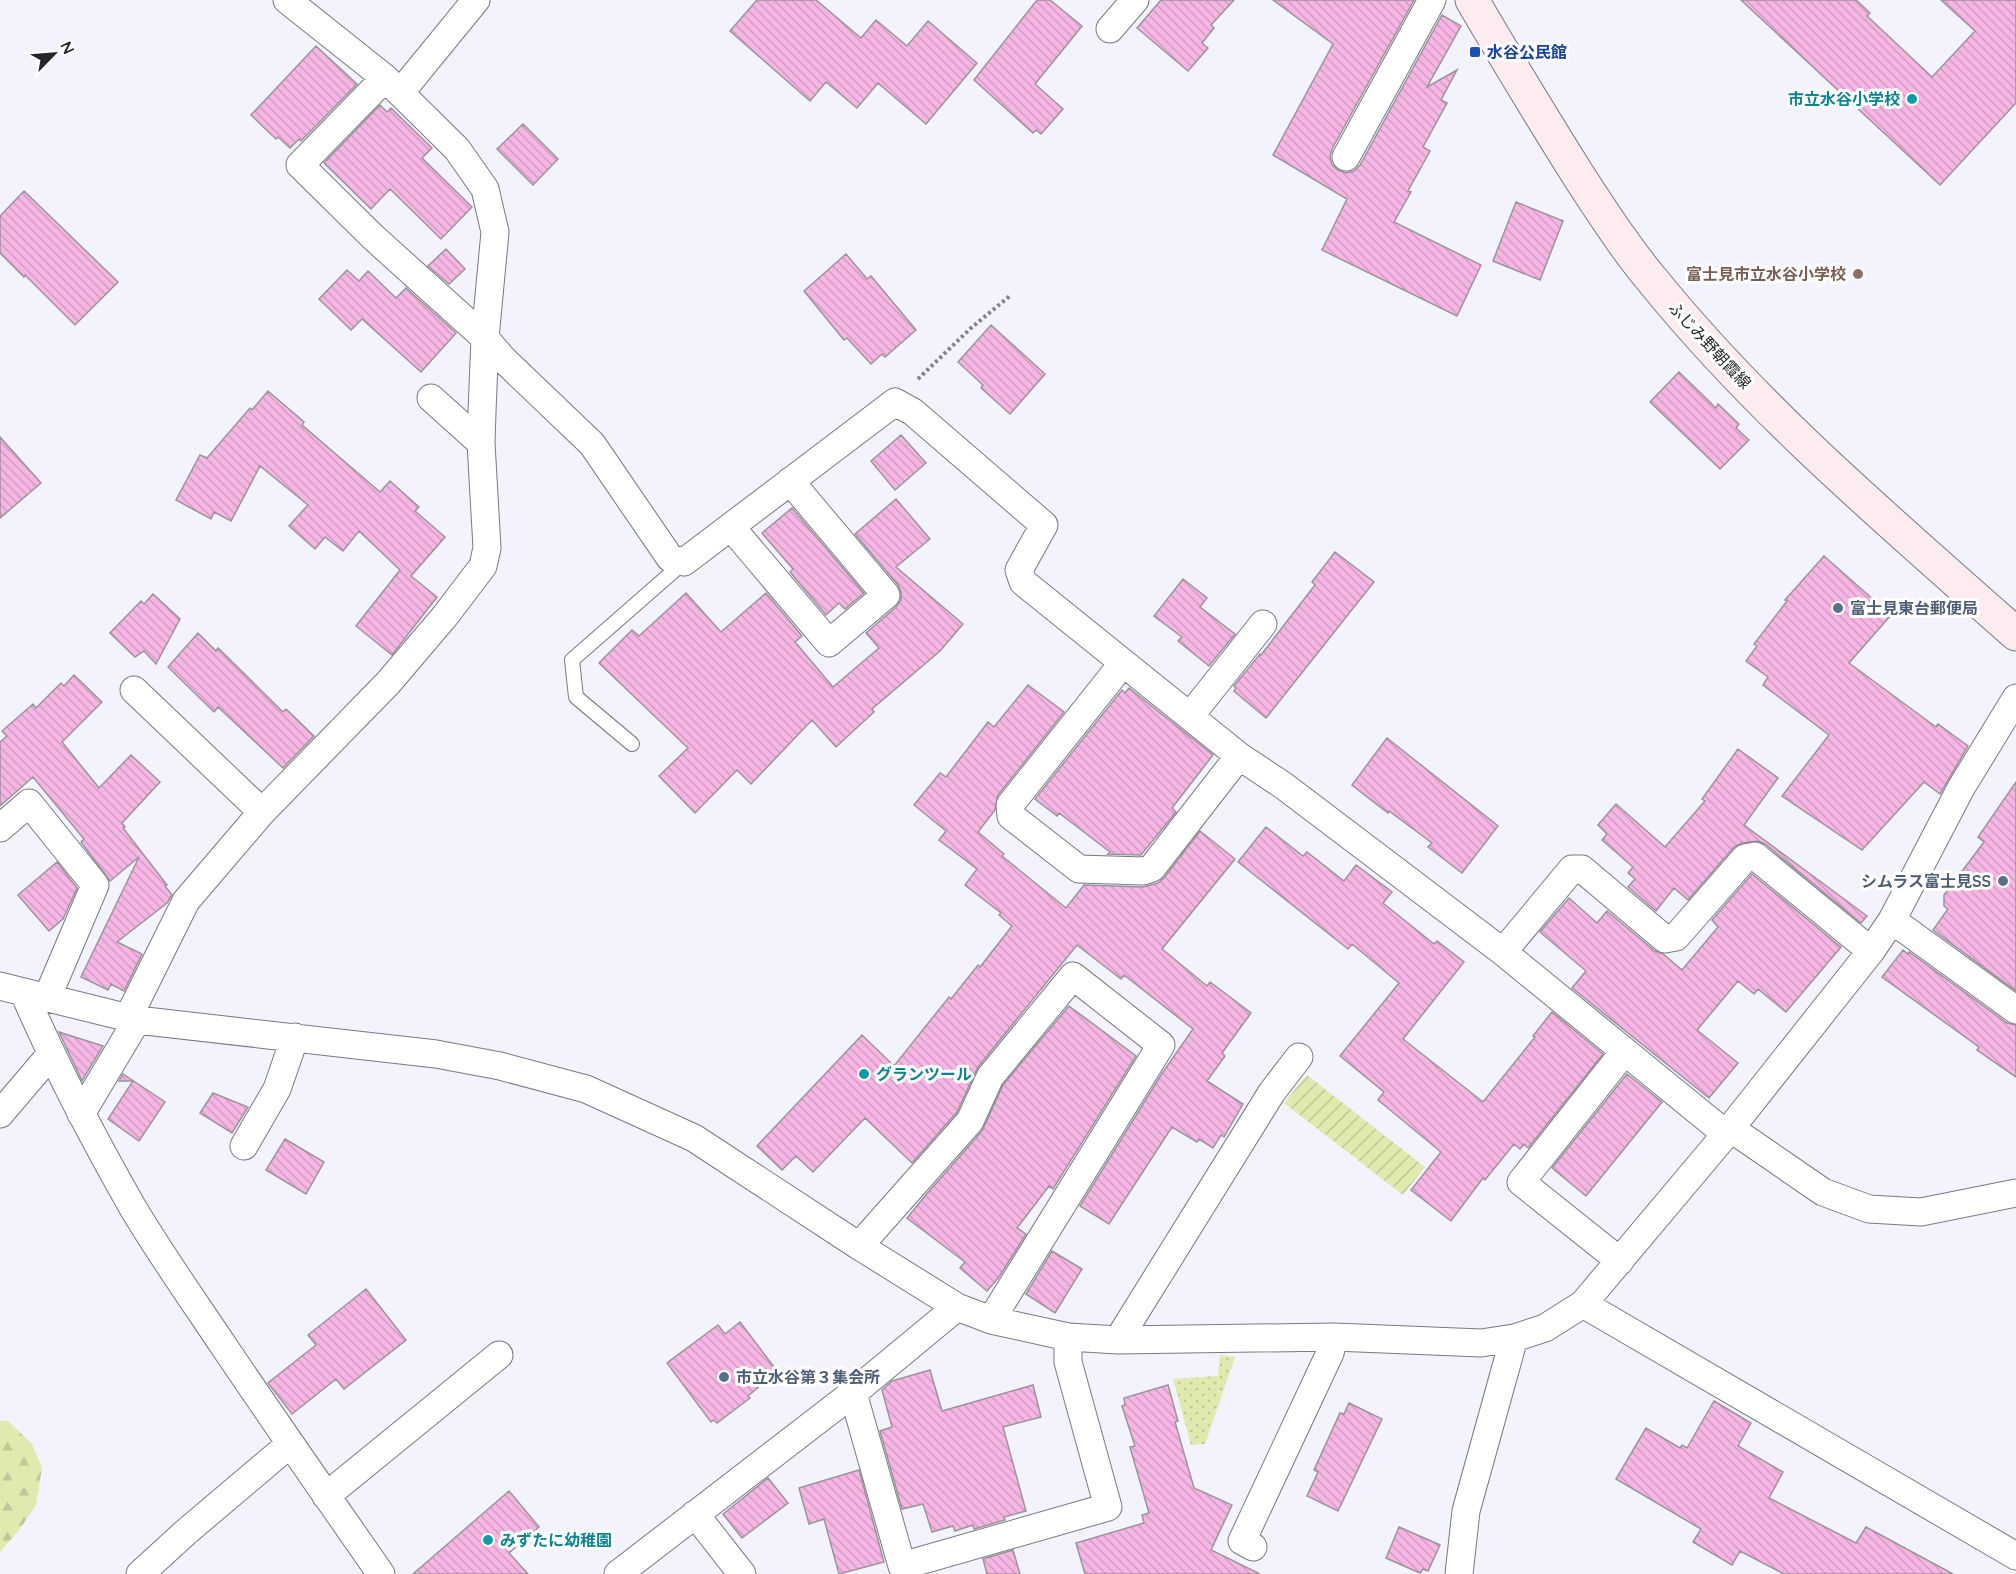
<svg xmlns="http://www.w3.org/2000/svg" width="2016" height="1574" font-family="Quicksand,'Noto Sans JP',sans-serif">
  <defs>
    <pattern id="grass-dots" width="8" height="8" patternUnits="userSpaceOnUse" patternTransform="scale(1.5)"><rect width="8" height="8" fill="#dfeaaf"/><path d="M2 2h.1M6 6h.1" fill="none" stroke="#bfc997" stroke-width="1.8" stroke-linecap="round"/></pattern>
    <pattern id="forest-firs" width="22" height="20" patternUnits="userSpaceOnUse" patternTransform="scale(1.5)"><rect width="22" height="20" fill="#dfeaaf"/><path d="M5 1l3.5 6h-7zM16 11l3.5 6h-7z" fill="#bfc997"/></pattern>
    <pattern id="garden-furrows" width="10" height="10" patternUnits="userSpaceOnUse" patternTransform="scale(1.5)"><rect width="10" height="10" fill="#dfeaaf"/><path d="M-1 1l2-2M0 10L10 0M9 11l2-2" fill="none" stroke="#bfc997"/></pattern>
    <pattern id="building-back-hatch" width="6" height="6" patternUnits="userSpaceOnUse" patternTransform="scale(1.5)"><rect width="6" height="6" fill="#f5b6e4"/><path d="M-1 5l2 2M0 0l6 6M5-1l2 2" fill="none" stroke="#d29cc4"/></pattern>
  </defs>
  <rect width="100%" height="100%" fill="#f2f3fd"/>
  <!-- grass -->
  <path fill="url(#grass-dots)" d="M1220 1355 1235 1357 1205 1444 1191 1445 1173 1379 1218 1376Z"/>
  <!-- forest -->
  <path fill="url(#forest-firs)" d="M0 1421H8L32 1444 42 1468 36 1505 19 1530 0 1552Z"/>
  <!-- garden -->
  <path fill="url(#garden-furrows)" d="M1307 1075 1425 1167 1403 1195 1284 1103Z"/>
  <!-- building -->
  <path fill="url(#building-back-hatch)" stroke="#9d939a" stroke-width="1.5" d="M757 0H816L861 38 876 20 907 46 928 21 977 63 926 124 878 83 857 108 826 82 810 101 730 31Z
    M1037 0H1050L1082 26 1035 84 1063 109 1041 134 1036 130 1033 133 974 80Z
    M1161 0H1234L1211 25 1214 28 1202 43 1208 48 1188 71 1137 28Z
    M1273 0H1414L1332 149 1330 157 1332 165 1338 170 1346 173 1354 171 1360 165 1442 15 1461 26 1427 87 1457 70 1441 100 1447 103 1423 147 1430 151 1408 191 1411 192 1394 222 1481 265 1457 316 1322 250 1347 199 1273 155 1333 44Z
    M1741 0H1856L1870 13 1867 16 1932 77 1975 31 1941 0H2016V103L1940 185Z
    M316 46 357 84 301 141 299 139 290 148 278 137 276 139 251 115Z
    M380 105 387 112 391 108 432 148 422 158 472 207 441 239 390 189 371 209 324 163Z
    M523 124 558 159 533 185 497 149Z
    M24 191 118 282 75 325 25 275 24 277 0 253V216Z
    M1516 202 1563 221 1540 280 1493 261Z
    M446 249 465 269 449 284 428 266Z
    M846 254 867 279 871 276 916 330 885 357 882 354 871 364 847 338 844 340 804 291Z
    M347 270 359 281 368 271 396 298 406 288 456 333 421 372 362 319 351 330 319 299Z
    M991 325 1045 374 1010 414 981 388 983 385 958 362Z
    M1679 372 1716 408 1718 404 1739 424 1736 428 1749 440 1720 469 1650 402Z
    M268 391 304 422 302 425 380 492 390 481 419 507 415 511 445 537 411 576 437 597 392 655 356 626 400 570 359 531 343 551 325 537 315 549 289 526 308 505 260 466 231 521 214 512 211 519 176 500 200 455 207 458 250 408 252 410Z
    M901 435 926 463 895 490 871 461Z
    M0 437 41 483 0 518Z
    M896 499 930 539 896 567 963 624 940 651 872 709 874 712 836 747 812 720 751 784 737 770 695 813 659 776 688 748 599 663 632 630 639 636 686 593 721 632 766 593 802 636 795 642 833 687 879 648 866 633 896 607 901 600V592L898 585 855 534Z
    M792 508 864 593 845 609 839 603 826 615 790 572 793 569 762 533Z
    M1335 552 1374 582 1266 718 1234 691 1236 688 1234 686 1260 654 1261 655 1315 585 1312 582Z
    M1824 556 1891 615 1849 663 1936 727 1938 724 1968 746 1940 794 1924 782 1862 850 1782 796 1829 735 1763 685 1768 677 1746 661 1757 646 1754 644 1787 601 1785 600Z
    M1183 579 1207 598 1200 607 1235 634 1209 666 1178 641 1182 637 1154 616Z
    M153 594 180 619 156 664 144 651 135 657 110 633 141 601 144 604Z
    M198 633 216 651 218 648 283 712 286 709 314 736 283 768 218 707 214 712 168 667Z
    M74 675 102 702 62 742 99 788 131 755 160 782 122 823 125 827 123 828 167 885 165 886 172 895 167 903 117 942 142 954 124 991 111 984 108 990 81 977 139 857 110 881 81 842 84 839 33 777 0 806V742L7 736 2 731 33 704 36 708 61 683 64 686Z
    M1028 685 1064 712 998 795 995 810 978 832 1004 854 1002 856 1066 908 1084 885 1143 887 1158 883 1164 878 1200 831 1235 859 1162 949 1207 986 1210 982 1251 1013 1222 1053 1225 1056 1207 1081 1243 1104 1224 1137 1221 1135 1213 1148 1199 1139 1197 1142 1172 1127 1109 1224 1080 1206 1161 1075 1193 1029 1124 975 1121 979 1077 945 978 1067 957 1112 912 1163 865 1118 813 1172 796 1156 782 1170 757 1146 862 1035 894 1066 949 997 951 999 978 965 980 967 1012 926 999 915 1001 913 965 885 977 869 939 840 946 831 914 805 940 773 946 777 988 722 994 727Z
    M1129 688 1213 755 1172 808 1176 812 1141 855 1108 854 1110 852 1059 813 1057 816 1035 799 1122 690 1125 693Z
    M1387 738 1498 826 1462 873 1428 847 1432 843 1389 811 1388 813 1352 785Z
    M1738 749 1778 778 1744 825 1867 916 1861 923 1765 844 1758 841 1742 843 1734 847 1688 900 1674 888 1656 911 1628 887 1635 879 1628 873 1633 867 1602 840 1607 834 1598 825 1616 804 1665 847 1705 801 1702 799Z
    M2016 782V991L1933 930 1948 909 1944 906V895L1984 842 1978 837Z
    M1266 827 1303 856 1307 852 1344 881 1356 865 1392 892 1383 903 1434 944 1437 941 1464 962 1403 1039 1483 1102 1535 1037 1533 1036 1552 1012 1603 1054 1528 1148 1524 1144 1520 1149 1514 1144 1485 1180 1483 1178 1451 1221 1411 1190 1441 1152 1378 1100 1384 1092 1340 1056 1399 983 1352 944 1348 949 1238 862Z
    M57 862 77 888 63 919 49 931 18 895Z
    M1752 874 1841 947 1786 1012 1758 989 1754 994 1738 981 1697 1030 1738 1063 1709 1098 1572 988 1586 971 1540 932 1569 898 1597 923 1607 911 1655 951 1663 954 1682 970 1718 927 1712 920Z
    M1903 950 1908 954 1909 952 2007 1023 2016 1025V1077L1977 1050 1979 1047 1882 977Z
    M1069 1006 1136 1056 1053 1189 1049 1186 1017 1228 1026 1234 999 1277 987 1291 960 1268 965 1262 907 1218 925 1196 982 1131 1003 1085Z
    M59 1032 103 1046 82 1081 76 1068Z
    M123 1074 165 1102 139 1141 108 1119 133 1081H119Z
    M1627 1074 1662 1102 1586 1196 1552 1168Z
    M213 1093 248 1107 232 1133 200 1113Z
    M285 1139 324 1162 306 1194 266 1170Z
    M1052 1251 1082 1269 1055 1313 1026 1294Z
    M366 1289 406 1340 344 1389 336 1379 292 1414 268 1383 316 1345 308 1335Z
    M740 1322 777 1371 748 1396 750 1398 717 1423 714 1420 711 1422 667 1363 718 1325 725 1334Z
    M930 1370 942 1411 1033 1385 1041 1417 1003 1427 1026 1511 1004 1517 1005 1520 974 1529 973 1525 955 1531 953 1526 932 1532 923 1504 902 1509 880 1431 892 1427 882 1390 892 1381Z
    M1168 1385 1178 1421 1175 1422 1194 1488 1232 1505 1211 1550 1260 1574H1085L1076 1543 1144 1523 1142 1515 1149 1513 1130 1447 1135 1446 1122 1406 1125 1405 1124 1398Z
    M1714 1401 1751 1423 1738 1446 1783 1472 1769 1498 1856 1543 1866 1527 1953 1574H1784L1740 1551 1732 1565 1693 1542 1701 1529 1616 1479 1646 1428 1680 1448 1682 1445 1687 1448Z
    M1349 1403 1382 1419 1338 1511 1307 1496 1318 1472 1314 1470 1340 1413 1344 1414Z
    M859 1470 884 1562 839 1574 824 1519 809 1524 799 1488Z
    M768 1478 788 1503 742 1538 723 1514Z
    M509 1491 539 1527 509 1553 528 1574H413Z
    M1399 1527 1440 1545 1428 1571 1423 1569 1420 1573 1386 1558Z
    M1013 1550 1020 1574H987L983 1559Z"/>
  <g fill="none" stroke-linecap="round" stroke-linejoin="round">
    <!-- lane casing -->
    <g stroke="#777984" stroke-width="16">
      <path id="lane" d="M632 744 576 697 572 660 684 562"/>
    </g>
    <!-- street casing -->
    <g stroke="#777984" stroke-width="29">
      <path id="street" d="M1110 29 1135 0
        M385 78 300 165 373 237 485 338 502 358 592 444 670 558 684 562 895 402 913 412 1044 525 1019 570 1023 582 1239 756 1284 786 1503 952 1726 1134
        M400 93 476 0
        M1346 157 1432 0
        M431 398 481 443
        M731 527 829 643 886 595 790 481
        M1123 663 1010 805 1011 816 1079 869 1143 871 1152 868 1239 756
        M134 690 262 812
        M1190 716 1263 624
        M0 828 29 803 95 885 47 998
        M1892 920 2016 1010
        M1503 952 1572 869H1582L1665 939 1676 937 1745 858 1755 856 1871 951
        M0 986 137 1020 436 1054 500 1066 586 1089 694 1138 859 1246 957 1307 991 1320 1068 1337 1118 1340 1334 1337 1481 1343 1514 1338 1545 1328 1583 1304 1726 1134 1871 951 1892 920 1961 788 2016 698
        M24 993C56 1067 93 1138 133 1208 161 1255 193 1300 223 1345 275 1422 328 1498 381 1574
        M128 1018 186 901 262 812 388 683 445 616 483 566 487 548 481 443 482 412 485 338 495 232 485 189 457 149 385 78 287 0
        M0 1114 51 1054
        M81 1114 137 1020
        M1730 1128 1823 1192 1869 1209 1921 1212 2016 1193
        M244 1146 277 1089 295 1037
        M859 1246 970 1121 990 1077 1073 976 1161 1045 991 1320
        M1620 1261 1521 1182 1624 1052
        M1583 1304 2016 1556
        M1118 1340 1272 1092 1299 1057
        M853 1393 902 1566 1108 1507 1068 1362V1337
        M326 1496 499 1355
        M695 1514 742 1574
        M1253 1547 1242 1541 1330 1353 1334 1337
        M140 1574 186 1532 290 1444
        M618 1574 853 1393 957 1307
        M1459 1574 1466 1511 1514 1338"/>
    </g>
    <!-- secondary casing -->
    <g stroke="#777984" stroke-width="35">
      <path id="secondary" d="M1472 0C1507 60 1543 119 1580 178 1603 213 1626 249 1653 281 1760 413 1890 522 2016 634"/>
    </g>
    <!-- path -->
    <path stroke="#81828a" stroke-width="4" stroke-dasharray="3 3" stroke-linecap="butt" d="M918 379 971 328 1011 295"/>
    <!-- lane -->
    <use href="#lane" stroke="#fff" stroke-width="14"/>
    <!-- street -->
    <use href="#street" stroke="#fff" stroke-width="27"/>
    <!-- secondary -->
    <use href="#secondary" stroke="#fcecef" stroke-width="33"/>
  </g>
  <!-- markers -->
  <rect fill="#1a4fb4" stroke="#fff" stroke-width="2" x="1469" y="46" width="12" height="12" rx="3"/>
  <g fill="#0f9aa8" stroke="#fff" stroke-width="2">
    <circle cx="1912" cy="99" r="6"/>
    <circle cx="864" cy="1074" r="6"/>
    <circle cx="488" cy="1540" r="6"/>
  </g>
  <circle fill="#8d6e63" stroke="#fff" stroke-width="2" cx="1858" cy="274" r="6"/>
  <g fill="#5c6f8a" stroke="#fff" stroke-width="2">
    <circle cx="1838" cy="608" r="6"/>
    <circle cx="2003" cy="881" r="6"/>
    <circle cx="724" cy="1377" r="6"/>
  </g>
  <g text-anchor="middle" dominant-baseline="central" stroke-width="6" stroke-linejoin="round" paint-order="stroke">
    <!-- transit labels -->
    <g font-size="16" font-weight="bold" fill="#164399" stroke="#fff" text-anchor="start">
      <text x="1487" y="52">水谷公民館</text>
    </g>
    <!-- culture labels -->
    <g font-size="16" font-weight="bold" fill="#0d838f" stroke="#fff" text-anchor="start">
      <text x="1900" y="99" text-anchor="end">市立水谷小学校</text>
      <text x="876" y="1074">グランツール</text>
      <text x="500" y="1540">みずたに幼稚園</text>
    </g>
    <!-- education labels -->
    <g font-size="16" font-weight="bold" fill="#785e54" stroke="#fff" text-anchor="end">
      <text x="1846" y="274">富士見市立水谷小学校</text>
    </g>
    <!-- street labels -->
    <g font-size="16" fill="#25262b" stroke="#fff">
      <text transform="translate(1710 345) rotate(47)">ふじみ野朝霞線</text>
    </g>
    <!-- service labels -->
    <g font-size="16" font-weight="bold" fill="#4e5e75" stroke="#fff" text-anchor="start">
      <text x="1850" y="608">富士見東台郵便局</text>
      <text x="1991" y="881" text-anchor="end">シムラス富士見SS</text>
      <text x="736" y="1377">市立水谷第３集会所</text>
    </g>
  </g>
  <!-- north arrow -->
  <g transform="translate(54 54) rotate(65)" stroke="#ffffff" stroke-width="4.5" paint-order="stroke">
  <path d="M0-4.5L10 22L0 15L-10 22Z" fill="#25262b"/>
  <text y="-9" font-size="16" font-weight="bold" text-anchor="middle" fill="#25262b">N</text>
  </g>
</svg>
